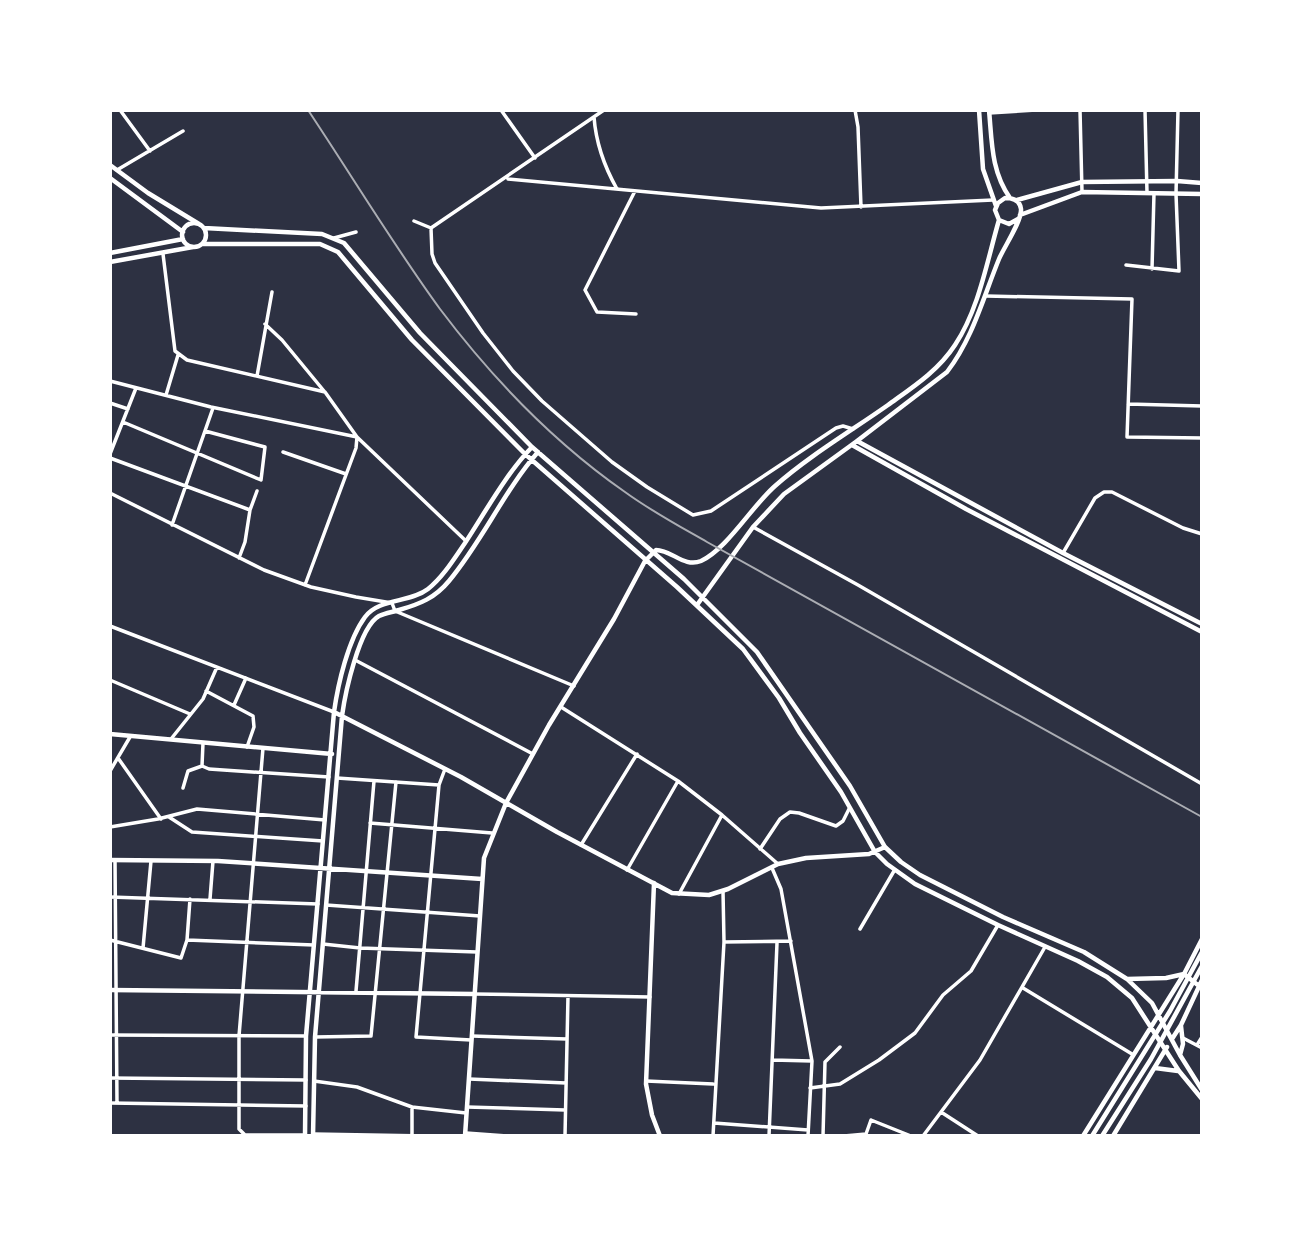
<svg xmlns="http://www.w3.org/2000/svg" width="1312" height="1246" font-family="'Fira Sans',sans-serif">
  <rect width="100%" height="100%" fill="#2d3142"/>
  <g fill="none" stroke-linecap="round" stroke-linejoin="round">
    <!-- minor -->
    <path stroke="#fff" stroke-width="3.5" d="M120 110 150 151
      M501 110 535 158
      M604 110 431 228 432 254 435 263 483 333 513 371 542 401 612 462 647 487 693 515 711 511 836 428 843 426 853 429
      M855 110 858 127 861 207
      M1080 110 1082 192
      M1145 110 1147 193
      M989 113 1036 110
      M594 117C596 144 604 166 617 189
      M117 170 183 131
      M508 179 821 208 993 200
      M635 191 585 290 597 312 636 314
      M414 221 431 228
      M334 238 356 232
      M1126 265 1179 271 1176 194 1178 110
      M1152 269 1154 193
      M986 296 1132 299 1127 437 1202 438
      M265 324 282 340 324 391
      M257 376 272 292
      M110 381 211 407 357 437 325 392 187 360 175 351 163 254
      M166 395 178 355
      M110 403 128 409
      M1128 404 1202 406
      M123 422 261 480 265 447 205 431
      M357 437 466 541
      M283 452 346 474
      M110 454 136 388
      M110 458 250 510 245 542 239 558
      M110 493 264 570 311 587 356 597 392 603 395 611 574 686
      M250 510 257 491
      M172 525 213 408
      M753 527 858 585 1202 784
      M1063 553 1095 498 1104 492H1112L1183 528 1202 534
      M305 585 356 448 357 437
      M110 626 334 712
      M355 660 533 754
      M110 680 190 714
      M206 691 253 716 254 727 247 747
      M234 705 246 678
      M561 707 678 781 722 815 778 864
      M171 739 203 699 217 667
      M203 743 202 766 209 769 329 777
      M263 748 239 1036V1129L245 1135H305
      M118 758 161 819
      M445 769 439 785 416 1037 471 1040
      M110 771 130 737
      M337 778 439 785
      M183 788 188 771 202 766
      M169 817 192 832 323 841
      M370 823 492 833
      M110 827 158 819 197 809 325 820
      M581 845 637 754
      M760 849 780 819 790 812 799 813 836 826 843 821 849 809
      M115 860 117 1103
      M772 868 781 889 812 1061 808 1136
      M627 870 678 781
      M679 894 722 815
      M110 897 318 904
      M210 899 213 861
      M326 905 480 916
      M860 929 894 871
      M110 940 181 958 187 940 190 899
      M187 940 314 945
      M724 942 791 941
      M323 944 360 948 477 952
      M143 948 151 861
      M1023 988 1132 1054
      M356 991 374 781
      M474 994 650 997
      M110 1035 306 1036
      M472 1036 567 1039
      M315 1037 371 1036 396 782
      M1183 1038 1202 1048
      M1197 1045 1202 1037
      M772 1060 812 1061
      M110 1078 306 1080
      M469 1079 566 1083
      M314 1081 357 1087 412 1107V1136
      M646 1081 713 1084
      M810 1088 840 1084 879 1060 915 1033 943 995 971 971 998 925
      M110 1103 306 1106
      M412 1107 466 1113
      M467 1107 565 1110
      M941 1112 978 1136
      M714 1123 808 1130
      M466 1133 507 1136
      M313 1134 427 1136
      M866 1134 871 1120 911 1136
      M565 1136 568 996
      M713 1136 724 942 723 891
      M769 1136 777 943
      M823 1136 825 1062 840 1047
      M844 1136 866 1134
      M923 1136 980 1060 1045 947"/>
    <!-- tertiary -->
    <path stroke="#fff" stroke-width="4.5" d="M979 110 983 169 996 206
      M989 110C992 142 991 171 1010 198
      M110 165 148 193 199 224
      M110 178 183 232
      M1017 200 1082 182 1177 181 1202 183
      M1020 215 1082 192 1202 194
      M182 235a12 12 0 1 1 24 0a12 12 0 1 1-24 0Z
      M204 228 322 234 344 243 420 333 532 447 684 579 757 652 850 786 885 847 901 862 920 875 1003 917 1084 952 1127 979 1152 1003 1180 1055 1202 1090
      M202 244H320L338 252 412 340 525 454 677 587 743 649 779 698 800 733 841 792 875 852 887 864 915 884 998 925 1078 961 1107 977 1132 998 1179 1071 1202 1099
      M110 253 183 239
      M110 262 193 247
      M857 441 1063 553 1202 624
      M852 445 966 509 1202 632
      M697 605 753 527 784 494 857 441 947 372C973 338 983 298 999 259 1004 247 1022 221 1021 209 1020 200 1013 198 1005 198L998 203 995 210 999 220 1009 224 1018 219
      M334 712 461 777 557 832 672 893 709 895 728 889 778 864 806 858 869 854 885 847
      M110 734 332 754
      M110 860 218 861 482 879
      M654 883 646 1084 652 1115 660 1136
      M1127 979 1166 978 1184 974 1199 986
      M110 990 474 994
      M1172 1039 1181 1025 1202 980
      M1180 1055 1183 1044 1181 1026
      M1155 1068 1178 1071
      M305 1136 306 1036 334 712C338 684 348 640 365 617 379 598 410 603 428 589 443 577 454 559 465 543 486 511 506 474 532 447
      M313 1136 315 1037 342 716C345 694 359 627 379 616 385 613 393 612 399 610 420 604 435 598 449 581 483 540 504 491 538 452
      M465 1136 484 858 506 803 549 725 614 619 645 561 656 550C672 550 684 568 701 561 727 549 752 506 775 486 809 456 851 431 888 405 913 387 938 371 955 345 979 309 987 261 999 220
      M1083 1136 1184 974 1202 939
      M1113 1136 1167 1047"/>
    <!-- secondary -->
    <path stroke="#fff" stroke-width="4.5" d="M1092 1136 1170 1011 1202 952
      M1102 1136 1151 1059 1202 966"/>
    <!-- rail -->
    <path stroke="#abadb3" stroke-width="2" d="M308 110C352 176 394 246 440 309 492 378 555 443 625 492 651 511 679 526 707 542L1202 817"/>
  </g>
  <!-- border -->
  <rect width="1312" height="1246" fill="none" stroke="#ffffff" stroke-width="224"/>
</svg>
